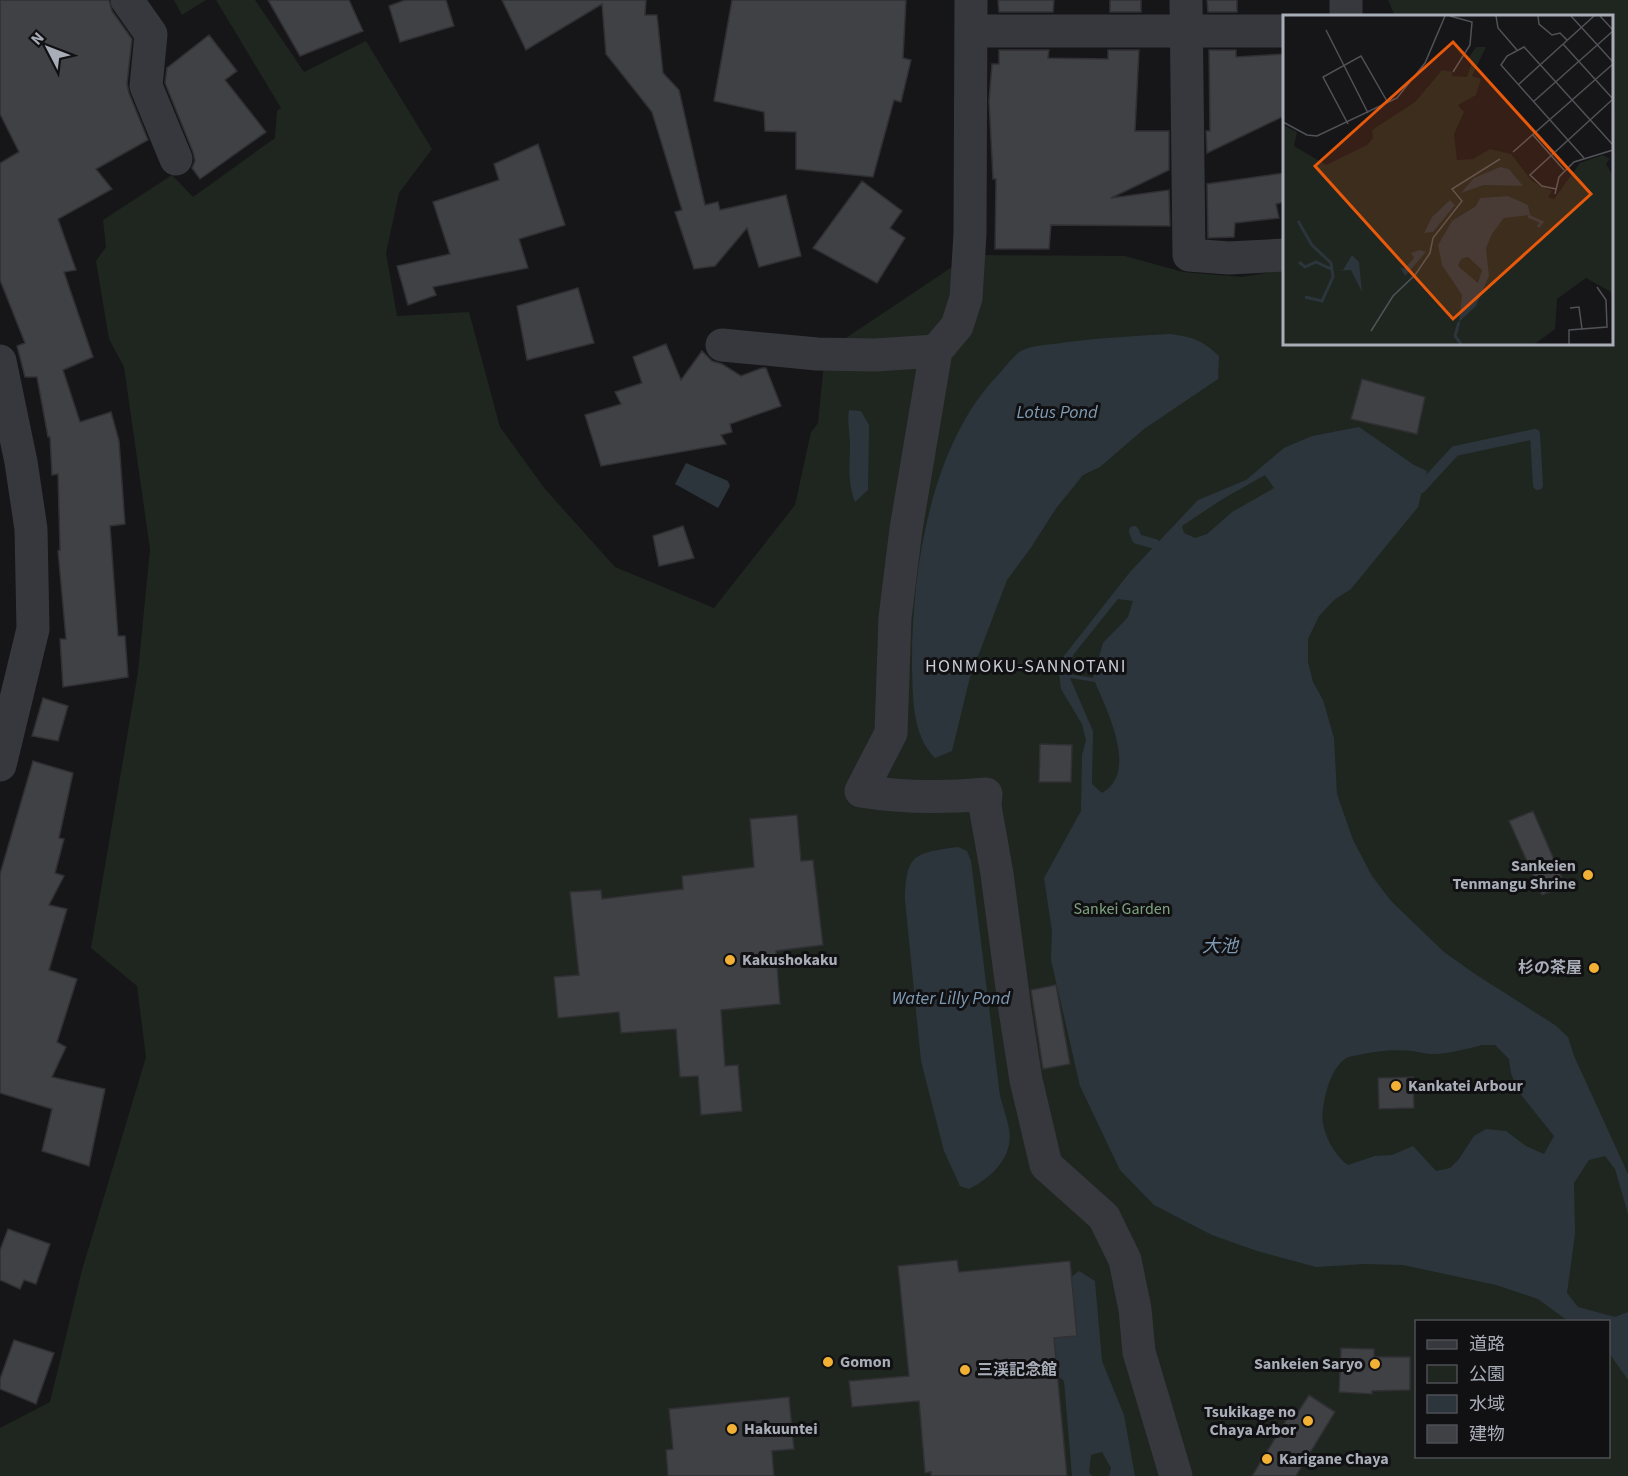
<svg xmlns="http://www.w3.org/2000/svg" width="1628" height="1476" font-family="'Source Sans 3','Noto Sans JP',sans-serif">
  <rect width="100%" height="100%" fill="#161618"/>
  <!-- green -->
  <path fill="#1e261f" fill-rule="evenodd" d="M174 0H206L182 15Z
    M216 0H255L304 72 366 41 432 149 399 193 386 253 397 316 469 312 500 427 545 489 615 567 714 608 795 505 811 432 818 423 825 352 970 255 1125 256 1183 272 1242 277 1284 270V344H1612V16H1395L1388 0H1628V1476H0V1428L50 1402 82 1270 146 1057 137 986 91 948 138 672 150 549 124 367 109 339 96 261 106 247 103 220 172 175 193 197 275 138 277 111 281 108ZM1416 1322H1608V1456H1416Z"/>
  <!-- water -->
  <path fill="#2c353c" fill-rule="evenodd" d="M1170 334C1193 337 1202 340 1219 356L1218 379 1144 429 1100 467 1083 475 1057 507 1030 549 1007 580 970 677 952 751 935 758C912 735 913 698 912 668 911 574 930 444 999 374 1005 367 1013 356 1021 351 1032 345 1049 345 1061 343 1097 338 1133 336 1170 334Z
    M849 410 861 411 869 425 868 490 855 502C847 480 850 467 850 444 850 432 847 422 849 410Z
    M1359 427 1414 465 1427 471 1418 507 1351 589 1334 600 1319 616 1308 639V662L1313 682 1323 700 1334 738 1337 794 1353 840 1372 876 1391 901 1444 952 1475 974 1555 1025 1568 1037 1574 1056 1628 1174V1214L1615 1169 1605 1156 1589 1160 1574 1183 1575 1234 1567 1293 1578 1307 1615 1317 1628 1312V1380L1609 1353 1608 1322 1568 1321 1538 1299 1496 1285 1403 1265 1364 1264 1316 1267 1257 1251 1212 1235 1154 1205 1120 1170 1080 1086 1051 960 1052 931 1044 878 1081 811 1082 755 1086 740 1082 724 1061 689 1059 672 1064 656 1130 572 1198 500 1246 480 1284 448 1312 436ZM1265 475 1274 488 1232 512 1207 534 1195 538 1184 533 1182 526 1221 500ZM1118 599 1133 601 1128 617 1103 643 1093 678 1070 674 1068 670 1073 655ZM1070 678 1095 682C1107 711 1139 772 1102 793L1092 784 1093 731ZM1482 1045H1495L1509 1059 1511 1073 1518 1091 1554 1136 1544 1154 1526 1146 1506 1131 1486 1129 1474 1136 1459 1159 1450 1168 1436 1171 1413 1146 1392 1155 1375 1156 1348 1165C1333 1155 1319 1127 1323 1109 1325 1093 1331 1069 1345 1059 1348 1056 1354 1056 1358 1055 1377 1051 1395 1049 1413 1051 1420 1052 1426 1054 1432 1054 1442 1055 1472 1048 1482 1045Z
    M686 463 728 481 730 486 718 508 675 484Z
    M958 847 967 851 971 861 1000 1096C1003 1107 1007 1118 1009 1129 1014 1157 991 1178 969 1189L960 1186 944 1151 921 1061 905 900C906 854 914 853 958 847Z
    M1079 1271 1095 1281 1102 1361 1124 1415 1135 1476H1109L1111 1468 1102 1452 1091 1455 1089 1472 1092 1476H1072L1064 1381 1022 1349 1059 1286Z"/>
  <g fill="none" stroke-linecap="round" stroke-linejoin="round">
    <!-- stream -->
    <path stroke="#2c353c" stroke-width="10" d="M1421 488 1455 451 1535 434 1538 485
      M1134 531 1137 539 1155 544"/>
  </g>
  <!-- building -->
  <path fill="#404145" stroke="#303034" stroke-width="1.5" d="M0 0H109L112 11 132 39 127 84 129 93 148 140 96 169 112 189 58 219 76 270 64 272 93 357 63 370 80 422 111 412 119 441 125 524 110 526 118 636H125L128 677 63 687 60 639H66L58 551 60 550 58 474 52 475 50 437H48L37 377H25L17 346 25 343 0 280V163L19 152 0 114Z
    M268 0H349L363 31 300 56Z
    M405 0H446L454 26 400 42 389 6Z
    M502 0H646L645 15H657L663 73 679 90 705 205 718 202 720 210 786 195 801 256 759 267 747 228 715 266 694 269 675 212 682 210 652 112 606 54 602 4 526 50Z
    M732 0H906L903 58 911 60 901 102 894 100 873 177 796 169V132L765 131 764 112 714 101Z
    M998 0H1054L1053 12H999Z
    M1110 0H1141V12H1110Z
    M1207 0H1237V12H1208Z
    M209 35 237 71 225 80 266 132 200 179 192 168 195 161 193 152 165 83 167 68Z
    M999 50H1049L1048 58 1108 59V50H1139L1135 131H1169V170L1111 198 1169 190 1170 226 1051 225 1049 249H995L996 179H993L989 101 992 64H999Z
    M1209 50H1236V57L1284 54V116L1207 153 1206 131H1210Z
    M538 144 565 225 519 239 528 268 433 287 436 295 408 305 397 266 450 254 433 202 499 180 494 164Z
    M1284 173V202L1276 204 1279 218 1235 223 1234 237 1208 238 1207 184Z
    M862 181 902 211 890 228 905 238 877 283 813 248Z
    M578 288 594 343 527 360 517 306Z
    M666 344 681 380 702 351 712 361 722 364 741 376 762 368H766L781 406 730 424 732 432 721 435 726 444 601 466 585 415 621 404 615 392 642 383 633 357Z
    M1362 379 1425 397 1417 434 1351 419Z
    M683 526 694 558 659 566 653 536Z
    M43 698 68 706 58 741 32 736Z
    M1040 744 1072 745 1071 782H1039Z
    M33 761 73 773 59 838 64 839 55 873 64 876 49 905 67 909 49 970 77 979 57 1042 66 1047 52 1077 105 1089 89 1166 42 1151 52 1109 0 1093V874Z
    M1533 811 1565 885 1542 895 1509 821Z
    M797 815 801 861 813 860 823 945 776 951 780 1004 721 1010 725 1066 738 1065 742 1111 701 1115 698 1076 680 1077 676 1029 621 1033 619 1012 558 1018 554 977 579 975 570 892 601 890 602 899 683 889 682 876 754 867 750 819Z
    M1056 985 1070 1064 1043 1069 1031 990Z
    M1413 1077 1414 1108 1379 1109 1378 1078Z
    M8 1229 50 1244 36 1284 24 1280 20 1289 0 1280V1250Z
    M957 1260 959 1272 1070 1261 1077 1336 1054 1338 1067 1476H931V1472L925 1473 919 1401 852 1407 849 1381 909 1376 898 1266Z
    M14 1340 54 1353 36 1404 0 1389V1379Z
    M1341 1348 1374 1349V1357H1410V1390L1372 1391V1394L1339 1392Z
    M1309 1395 1335 1412 1296 1476H1252L1291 1412 1296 1415Z
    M789 1397 794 1449 772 1451 774 1476H668L666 1450 673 1449 669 1409Z"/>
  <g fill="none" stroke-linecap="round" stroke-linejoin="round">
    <!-- minor -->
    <path stroke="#37383d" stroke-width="33" d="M127 0 151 34 146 86 176 159
      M1186 0 1189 255 1229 258 1284 255
      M1346 16V0
      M971 31H1284
      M722 345 817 354 875 355 936 351 957 326 966 298 970 234 971 0
      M936 351 906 529 895 618 891 733 861 791C903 798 943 798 986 794L985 806 997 874 1015 1010 1026 1080 1046 1165 1104 1217 1125 1260 1135 1309 1139 1352 1176 1476
      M0 361 21 462 31 529 33 629 0 765"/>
  </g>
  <!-- markers -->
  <g fill="#f2b134" stroke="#111113" stroke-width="2">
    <circle cx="1588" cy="875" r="6"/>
    <circle cx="730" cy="960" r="6"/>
    <circle cx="1594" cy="968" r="6"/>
    <circle cx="1396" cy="1086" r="6"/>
    <circle cx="828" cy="1362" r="6"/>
    <circle cx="1375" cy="1364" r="6"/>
    <circle cx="965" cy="1370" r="6"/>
    <circle cx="1308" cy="1421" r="6"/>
    <circle cx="732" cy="1429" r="6"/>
    <circle cx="1267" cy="1459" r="6"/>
  </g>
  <g text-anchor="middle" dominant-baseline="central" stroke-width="6" stroke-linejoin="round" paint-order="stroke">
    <!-- poi labels -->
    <g font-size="16" font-weight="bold" fill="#a8adb8" stroke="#111113" text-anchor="start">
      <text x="1576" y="866" text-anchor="end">Sankeien<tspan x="1576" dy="18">Tenmangu Shrine</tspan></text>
      <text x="742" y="960">Kakushokaku</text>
      <text x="1582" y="968" text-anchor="end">杉の茶屋</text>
      <text x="1408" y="1086">Kankatei Arbour</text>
      <text x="840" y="1362">Gomon</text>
      <text x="1363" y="1364" text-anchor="end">Sankeien Saryo</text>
      <text x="977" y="1370">三渓記念館</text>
      <text x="1296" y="1412" text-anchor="end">Tsukikage no<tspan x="1296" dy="18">Chaya Arbor</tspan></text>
      <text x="744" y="1429">Hakuuntei</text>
      <text x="1279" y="1459">Karigane Chaya</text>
    </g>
    <!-- park labels -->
    <g font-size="16" fill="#7fa381" stroke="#111113">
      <text x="1122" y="909">Sankei Garden</text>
    </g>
    <!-- water labels -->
    <g font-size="18" font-style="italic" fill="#7f9bb3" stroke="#111113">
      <text x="1057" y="412">Lotus Pond</text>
      <text x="1220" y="946">大池</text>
      <text x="951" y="998">Water Lilly Pond</text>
    </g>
    <!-- neighbourhood labels -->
    <g font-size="18" letter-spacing="1.5" fill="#c9ccd4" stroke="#111113">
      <text x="1026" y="666">HONMOKU-SANNOTANI</text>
    </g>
  </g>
  <!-- overview -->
  <g transform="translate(1283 15)">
    <rect width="330" height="330" fill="#161618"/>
    <path d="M193 32H203L189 61 198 64 193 80 175 90 181 97 171 119 174 145 190 144 207 134 228 139 249 166 269 176 265 182 271 184 297 148 320 140 327 144 323 149 330 161V293L328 277 303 263 274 284 272 314 252 329H0V110L14 117 11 131 43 150 84 130 90 123 89 115 132 87 159 55 169 57V61L184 62 189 47 184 45Z" fill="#1e261f"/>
    <path d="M217 152 226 154 240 171 201 170 178 178 191 163ZM225 181 245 190 247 200 221 203 209 219 203 233 206 261 193 291 176 307 179 280 159 250 155 230 169 206 193 191 197 183ZM185 242 199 255 195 268 175 251 178 244ZM167 185 172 190 150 217 141 218 149 202ZM137 235 143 237 122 261 117 252 121 254 131 243 128 238ZM69 240 76 247 79 277 68 255 49 256 60 255Z" fill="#2c353c" fill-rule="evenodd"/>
    <path fill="none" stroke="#2c353c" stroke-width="3" d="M245 201 259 207 255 212M15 206 29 230 48 248 50 262 39 286 22 282M16 247 22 252 33 247 48 254M176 307 172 321 178 329"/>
    <path fill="none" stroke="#505258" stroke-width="1.5" d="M167 1 189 7 187 30 170 57M213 1 215 13 234 35M255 1 256 9 269 20 277 18 284 25M288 1 330 47M317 1 330 15M43 15 85 98M280 29 330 84M235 70 311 1M250 87 330 16M0 107 24 120 34 121 114 83 142 48 162 1M65 109 40 62 78 41 105 88M250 120 281 155M230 137 330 49M301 143 218 50 224 41 241 32 330 130M273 174 259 171 247 160 330 84M272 179 276 162 291 147 330 135M287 293 296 292 299 314M88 316 110 281 132 260 147 238 150 223 179 186 169 174 217 144M286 329V315L324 312 323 285 314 272"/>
    <path fill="#e8590c" fill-opacity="0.15" stroke="#e8590c" stroke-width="3" d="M170 27 308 179 170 304 32 151Z"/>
    <rect width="330" height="330" fill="none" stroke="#a8adb8" stroke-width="3"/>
  </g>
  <!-- legend -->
  <rect x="1415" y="1320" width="195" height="138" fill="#111113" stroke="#4d4f55" stroke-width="1.5"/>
  <rect x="1427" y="1340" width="30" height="9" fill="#37383d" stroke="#4d4f55" stroke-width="1.5"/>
  <text x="1469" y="1350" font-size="18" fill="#a8adb8">道路</text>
  <rect x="1427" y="1365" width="30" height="18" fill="#1e261f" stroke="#4d4f55" stroke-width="1.5"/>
  <text x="1469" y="1380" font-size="18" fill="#a8adb8">公園</text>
  <rect x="1427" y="1395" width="30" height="18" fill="#2c353c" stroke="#4d4f55" stroke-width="1.5"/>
  <text x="1469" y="1410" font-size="18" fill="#a8adb8">水域</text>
  <rect x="1427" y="1425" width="30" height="18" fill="#404145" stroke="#4d4f55" stroke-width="1.5"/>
  <text x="1469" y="1440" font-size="18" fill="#a8adb8">建物</text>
  <!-- north arrow -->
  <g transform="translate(48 48) rotate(312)" stroke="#111113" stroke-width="4.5" paint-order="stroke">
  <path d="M0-4.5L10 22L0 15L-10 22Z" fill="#a8adb8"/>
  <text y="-9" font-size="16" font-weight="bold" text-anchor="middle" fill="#a8adb8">N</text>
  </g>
</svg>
